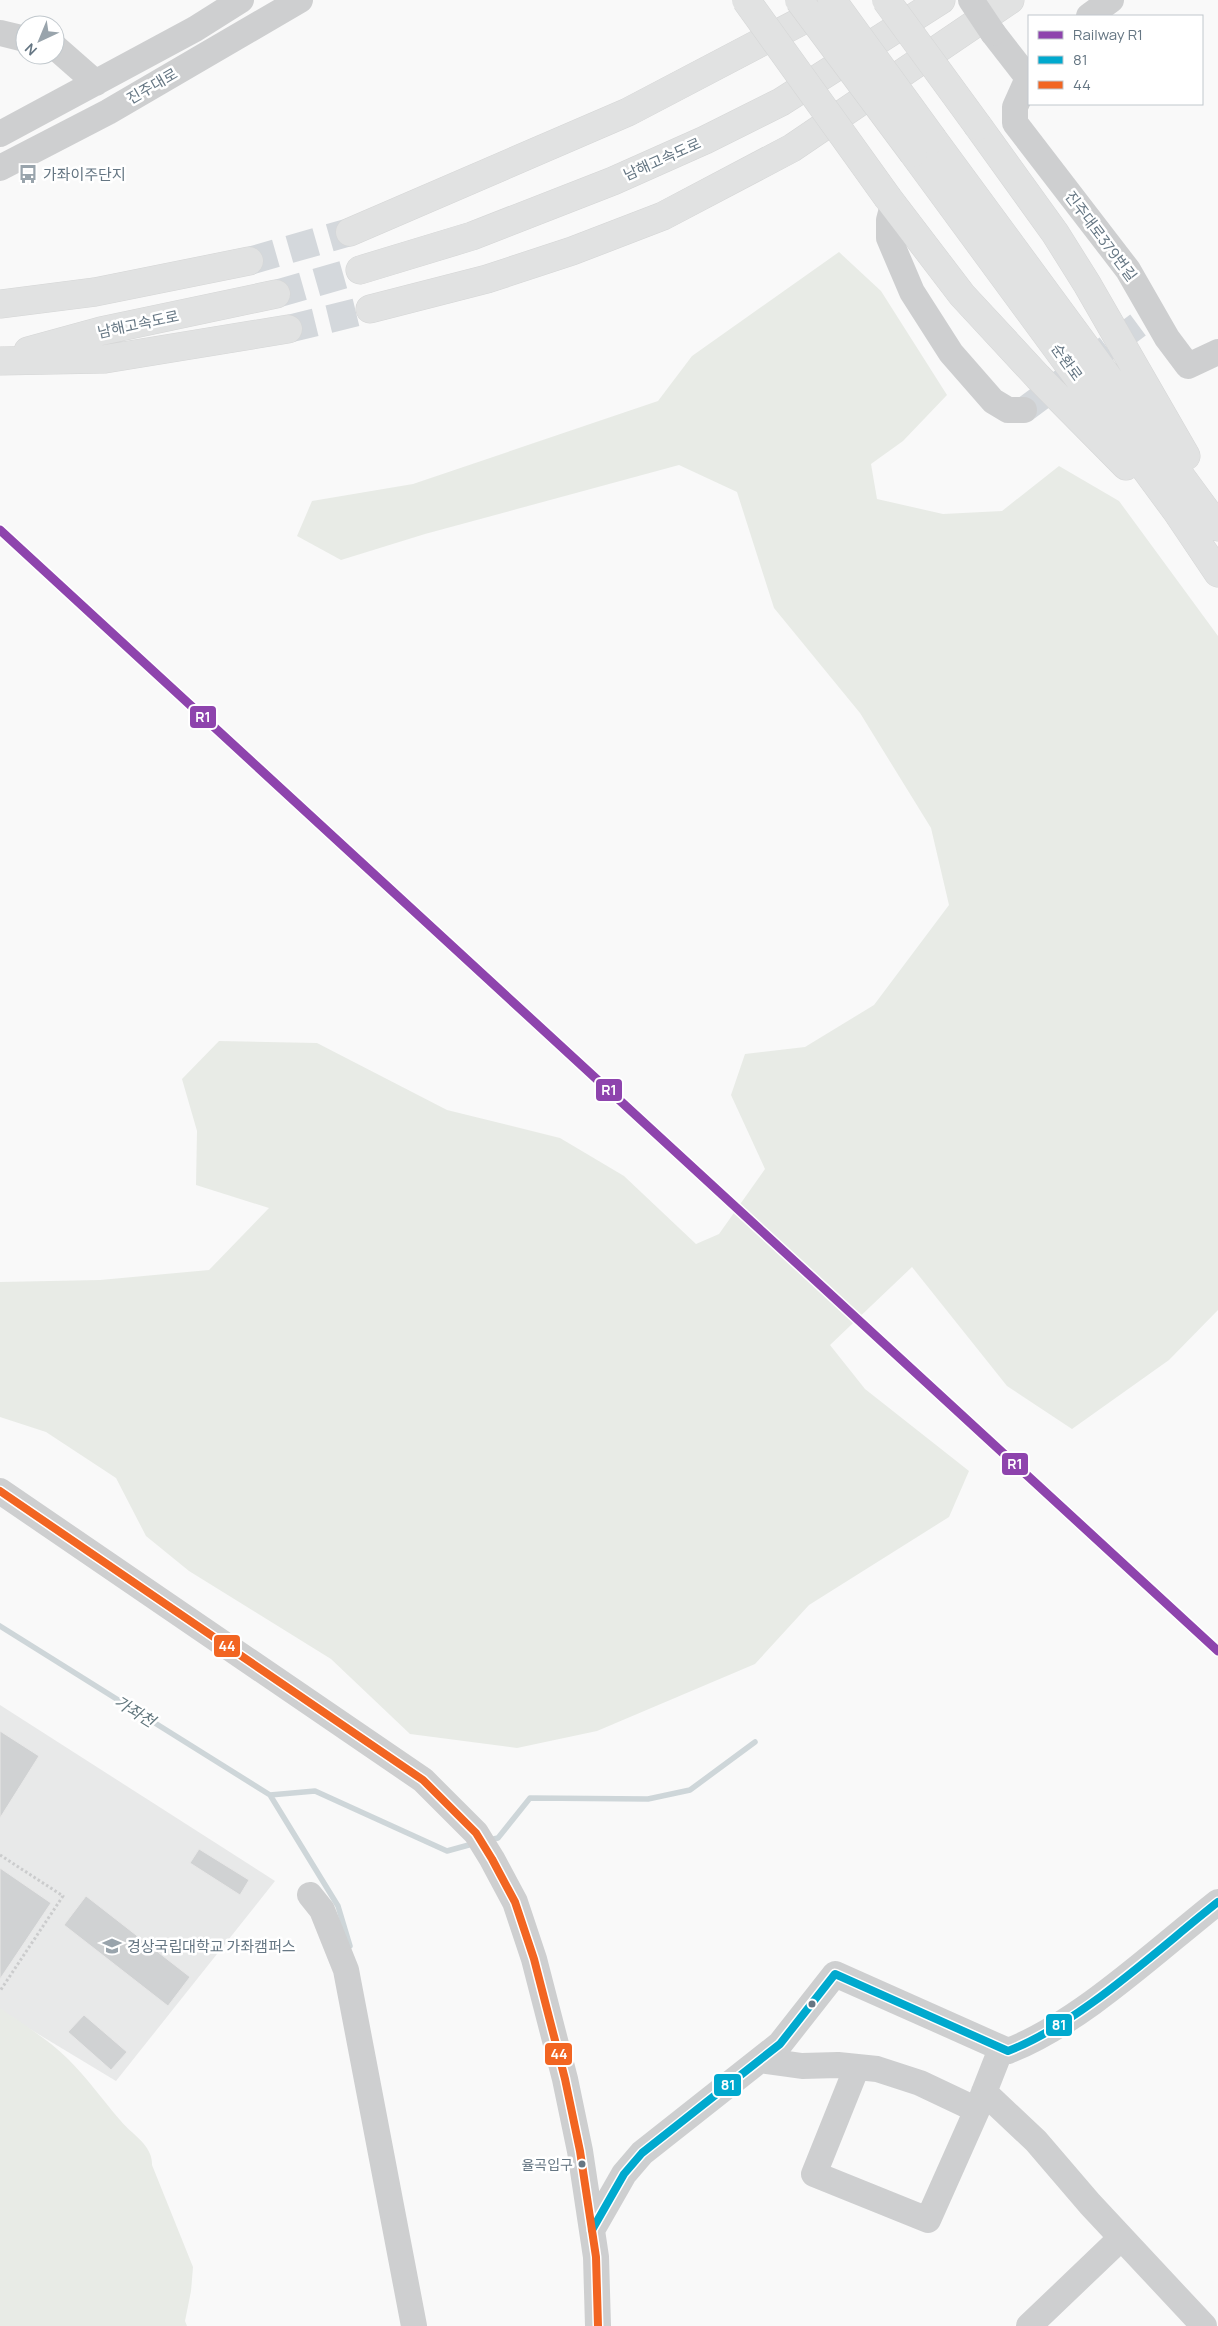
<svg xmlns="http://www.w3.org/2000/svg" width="1218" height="2326" font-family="Manrope,'Noto Sans KR',sans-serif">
  <rect width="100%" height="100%" fill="#f9f9f9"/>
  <!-- built -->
  <path fill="#e8e9e9" d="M0 1705 275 1881 116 2081 0 2011Z"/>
  <!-- green -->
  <path fill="#e8ebe6" d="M839 252 881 291 947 395 903 441 871 464 877 499 943 514 1002 511 1059 466 1119 501 1218 636V1310L1169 1360 1072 1429 1007 1386 912 1267 830 1345 865 1389 969 1471 949 1517 809 1605 755 1664 597 1731 517 1748 410 1734 331 1659 189 1571 146 1536 116 1478 46 1432 0 1417V1282L100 1280 209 1270 269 1208 196 1185 197 1131 182 1079 219 1041 317 1043 447 1110 560 1138 624 1176 696 1244 719 1234 765 1169 731 1095 745 1054 805 1047 874 1005 949 905 931 828 860 713 774 608 737 492 679 465 425 534 341 560 297 536 312 501 413 484 658 401 692 356Z
    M0 2008C22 2024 48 2039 68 2059 87 2078 102 2099 120 2120 131 2134 153 2145 152 2165L193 2267 191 2291 185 2321 187 2326H0Z"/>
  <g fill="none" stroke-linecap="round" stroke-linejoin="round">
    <!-- stream -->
    <path stroke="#ced6d9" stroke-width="5.5" d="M0 1626 270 1795 338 1906 350 1946
      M270 1795 315 1791 447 1851 476 1843
      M489 1840 498 1838 530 1798 648 1799 690 1790 755 1742"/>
  </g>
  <!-- building -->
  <path fill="#d0d2d3" stroke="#e8e8e8" d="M0 1731 39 1756 0 1818Z
    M199 1849 249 1880 240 1895 190 1863Z
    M0 1868 51 1903 0 1979Z
    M86 1896 190 1977 168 2006 64 1925Z
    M84 2015 127 2052 111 2070 68 2032Z"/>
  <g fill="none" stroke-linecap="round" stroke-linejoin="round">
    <!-- minor-tunnel -->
    <path stroke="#d4d8dc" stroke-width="26" stroke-dasharray="26 13" stroke-linecap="butt" d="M1024 410 1138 325"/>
    <!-- highway-tunnel -->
    <path stroke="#d4d8dc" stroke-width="28" stroke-dasharray="28 14" stroke-linecap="butt" d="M249 261 350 232
      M276 294 360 270
      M288 329 370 309"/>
    <!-- highway casing -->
    <g stroke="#d5d6d6" stroke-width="29">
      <path id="highway" d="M978 126 1055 233 1087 284 1186 456
        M933 139 1218 527
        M913 153 1177 512 1218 573
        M888 198 962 295 1038 377 1126 466
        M350 232 628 112 832 5
        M360 270 472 236 613 181 705 140 781 102 941 0
        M0 304 95 292 249 261
        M370 309 487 279 572 251 663 216 792 148 1010 0
        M28 351 101 331 276 294
        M0 361 105 359 288 329"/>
    </g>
    <!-- path -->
    <path stroke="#cbcccd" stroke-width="3" stroke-dasharray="2.5 2.5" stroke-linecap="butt" d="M0 1855 63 1896 0 1991"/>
    <!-- minor -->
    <path stroke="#cecfd0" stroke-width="26" d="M1089 16 1111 0
      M0 33 25 39
      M993 33 1028 78 1015 107V123L1128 270 1167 338 1188 366 1218 352
      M55 47 96 83
      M0 134 195 29 241 0
      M0 168 108 112 300 0
      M893 205 889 220V238L912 292 951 353 993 401 1008 410H1024
      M0 1491 423 1780 476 1833 492 1859 515 1902 534 1959 565 2079 580 2151 596 2257 598 2326
      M310 1895 322 1910 346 1970 414 2326
      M760 2060 802 2066 838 2065 877 2069 920 2083 977 2110
      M857 2067 814 2174 928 2220 977 2110 1001 2049
      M984 2092 1036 2141 1090 2204 1204 2326
      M592 2230 624 2174 642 2153 780 2044 835 1974 1008 2051C1079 2024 1157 1950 1218 1902
      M1029 2326 1121 2238"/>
    <!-- highway -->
    <use href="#highway" stroke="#e1e2e2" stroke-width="28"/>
    <!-- highway-bridge casing -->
    <g stroke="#d5d6d6" stroke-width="29" stroke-linecap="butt">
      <path id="highway-bridge" d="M746 0 888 198
        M799 0 913 153
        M832 0 933 139
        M886 0 978 126"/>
    </g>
    <!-- minor-bridge -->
    <path stroke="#cecfd0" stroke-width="26" d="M971 0 993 33"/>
    <!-- highway-bridge -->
    <use href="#highway-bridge" stroke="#e1e2e2" stroke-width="28"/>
    <!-- bus-1 casing -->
    <g stroke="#fff" stroke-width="11">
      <path id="bus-1" d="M592 2230 624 2174 642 2153 780 2044 835 1974 1008 2051C1079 2024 1157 1950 1218 1902"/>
    </g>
    <!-- bus-2 casing -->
    <g stroke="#fff" stroke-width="11">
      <path id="bus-2" d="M0 1491 423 1780 476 1833 492 1859 515 1902 534 1959 565 2079 580 2151 596 2257 598 2326"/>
    </g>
    <!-- bus-1 -->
    <use href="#bus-1" stroke="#00a9ce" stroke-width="8"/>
    <!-- bus-2 -->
    <use href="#bus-2" stroke="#f26522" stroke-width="8"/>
    <!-- rail-1 casing -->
    <g stroke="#fff" stroke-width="12">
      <path id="rail-1" d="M0 530 1218 1651"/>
    </g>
    <!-- rail-1 -->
    <use href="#rail-1" stroke="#8e44ad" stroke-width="9"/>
  </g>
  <!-- icons -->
  <defs>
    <g id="bus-bare" transform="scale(1.5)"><path d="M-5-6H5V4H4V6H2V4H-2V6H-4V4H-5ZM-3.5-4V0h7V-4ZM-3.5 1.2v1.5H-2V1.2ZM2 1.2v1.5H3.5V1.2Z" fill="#99a4ac" stroke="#fff" stroke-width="2.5" paint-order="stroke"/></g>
    <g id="university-bare" transform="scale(1.5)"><path d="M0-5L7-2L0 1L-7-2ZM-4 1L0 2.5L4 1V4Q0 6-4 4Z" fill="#99a4ac" stroke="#fff" stroke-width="2.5" paint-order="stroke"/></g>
  </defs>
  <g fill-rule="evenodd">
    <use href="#bus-bare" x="28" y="174"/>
    <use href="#university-bare" x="112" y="1946"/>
  </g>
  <!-- markers -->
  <g fill="#657683" stroke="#fff" stroke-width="2">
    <circle cx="812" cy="2004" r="4.5"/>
    <circle cx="582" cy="2164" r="4.5"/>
  </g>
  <g text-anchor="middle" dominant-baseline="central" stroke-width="5" stroke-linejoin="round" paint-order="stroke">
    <!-- bus labels -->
    <g font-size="14" fill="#657683" stroke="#fff" text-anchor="end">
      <text x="573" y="2164">율곡입구</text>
    </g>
    <!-- street labels -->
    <g font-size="15" fill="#657683" stroke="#fff">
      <text transform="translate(152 86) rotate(-30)">진주대로</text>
      <text transform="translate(662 159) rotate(-24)">남해고속도로</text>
      <text transform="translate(1101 236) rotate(53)">진주대로379번길</text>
      <text transform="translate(138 324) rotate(-12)">남해고속도로</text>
      <text transform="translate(1067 362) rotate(54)">순환로</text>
    </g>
    <!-- poi labels -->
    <g font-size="15" fill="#657683" stroke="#fff" text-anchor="start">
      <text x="43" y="174">가좌이주단지</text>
      <text x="127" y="1946">경상국립대학교 가좌캠퍼스</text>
    </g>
    <!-- water labels -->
    <g font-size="16" font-style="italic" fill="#60757c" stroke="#fff">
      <text transform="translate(135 1711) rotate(32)">가좌천</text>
    </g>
  </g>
  <g stroke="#fff" stroke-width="2">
    <rect x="189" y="705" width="28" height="24" rx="5" fill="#8e44ad"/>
    <rect x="595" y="1078" width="28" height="24" rx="5" fill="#8e44ad"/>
    <rect x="1001" y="1452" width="28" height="24" rx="5" fill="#8e44ad"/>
    <rect x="213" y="1634" width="28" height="24" rx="5" fill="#f26522"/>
    <rect x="1045" y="2013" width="28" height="24" rx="5" fill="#00a9ce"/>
    <rect x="544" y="2042" width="29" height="24" rx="5" fill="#f26522"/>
    <rect x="713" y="2073" width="29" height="24" rx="5" fill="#00a9ce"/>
  </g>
  <g font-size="14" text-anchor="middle" font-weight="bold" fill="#fff">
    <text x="203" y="722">R1</text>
    <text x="609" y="1095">R1</text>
    <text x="1015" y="1469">R1</text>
    <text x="227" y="1651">44</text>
    <text x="1059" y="2030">81</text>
    <text x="559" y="2059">44</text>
    <text x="728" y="2090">81</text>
  </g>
  <!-- legend -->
  <rect x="1028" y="15" width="175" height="90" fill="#ffffff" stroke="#c1c8cd"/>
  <rect x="1038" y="31" width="25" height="8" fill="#8e44ad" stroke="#c1c8cd"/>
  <text x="1073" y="40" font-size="15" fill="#657683">Railway R1</text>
  <rect x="1038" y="56" width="25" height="8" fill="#00a9ce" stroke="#c1c8cd"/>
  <text x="1073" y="65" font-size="15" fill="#657683">81</text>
  <rect x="1038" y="81" width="25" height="8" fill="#f26522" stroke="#c1c8cd"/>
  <text x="1073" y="90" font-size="15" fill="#657683">44</text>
  <!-- north arrow -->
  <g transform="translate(40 40) rotate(224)"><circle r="24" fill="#ffffff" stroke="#c1c8cd"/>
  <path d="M0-4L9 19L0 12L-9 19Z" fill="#99a4ac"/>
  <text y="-8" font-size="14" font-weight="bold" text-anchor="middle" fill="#657683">N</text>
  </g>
</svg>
